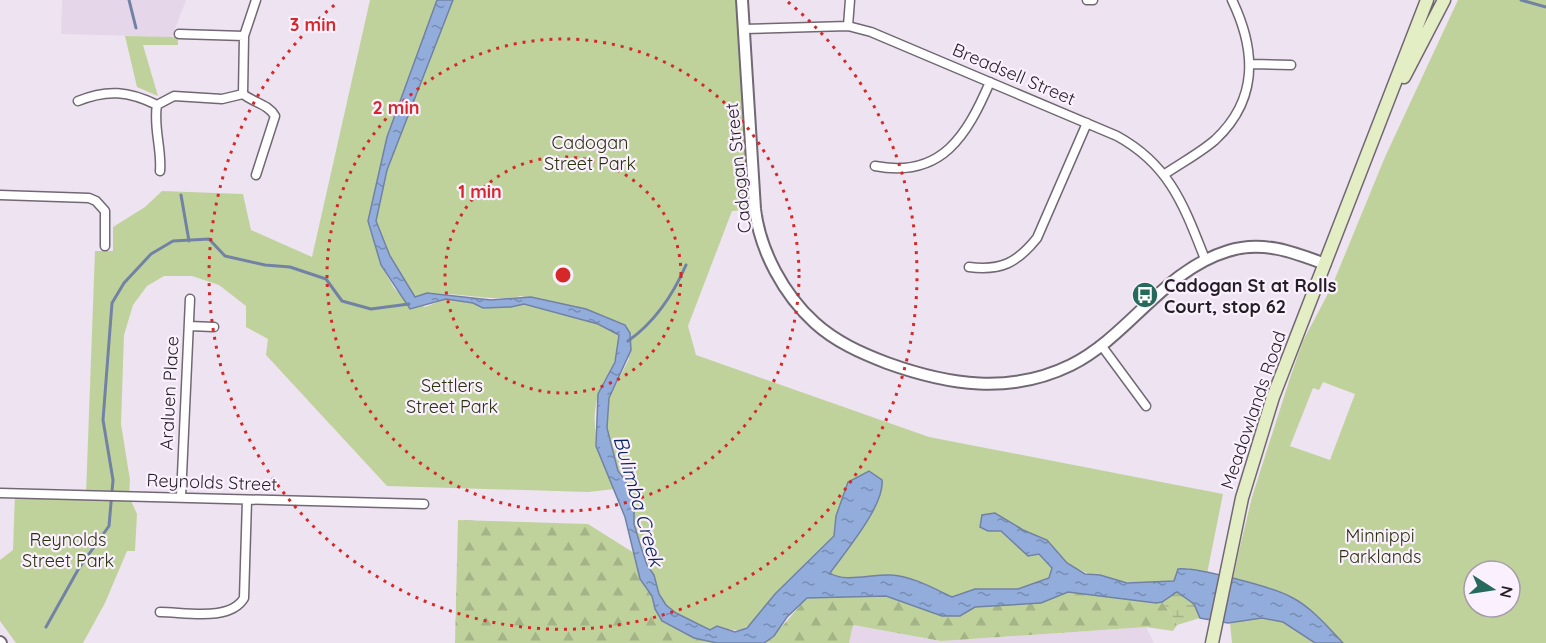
<svg xmlns="http://www.w3.org/2000/svg" width="1546" height="643" font-family="Quicksand,sans-serif">
  <defs>
    <pattern id="forest-firs" width="22" height="20" patternUnits="userSpaceOnUse" patternTransform="scale(1.5)"><rect width="22" height="20" fill="#c0d29c"/><path d="M5 1l3.5 6h-7zM16 11l3.5 6h-7z" fill="#a5b486"/></pattern>
    <pattern id="wetland-marsh" width="20" height="14" patternUnits="userSpaceOnUse" patternTransform="scale(1.5)"><rect width="20" height="14" fill="#c0d29c"/><path d="M1 5h8M5 5V1M11 12h8M15 12V8" fill="none" stroke="#a5b486"/></pattern>
    <pattern id="water-ripples" width="26" height="14" patternUnits="userSpaceOnUse" patternTransform="scale(1.5)"><rect width="26" height="14" fill="#92addc"/><path d="M2 4q2-2 4 0t4 0M15 11q2-2 4 0t4 0" fill="none" stroke="#778cb2"/></pattern>
  </defs>
  <rect width="100%" height="100%" fill="#eee3f1"/>
  <!-- built -->
  <path fill="#e6d6ea" d="M62 0H186L172 37 61 34Z
    M852 625 941 641 1146 627 1154 643H849Z"/>
  <!-- forest -->
  <path fill="url(#forest-firs)" d="M458 520 588 524 634 553 640 579 652 596 655 609 662 621 694 638 717 643H455Z
    M1068 592 1162 602 1169 610 1177 625 1173 631 1146 627 941 641 853 625 849 643H764C780 632 793 612 807 598L886 596 942 616H959L975 607 1041 603Z"/>
  <!-- wetland -->
  <path fill="url(#wetland-marsh)" d="M1177 592 1194 604 1200 618 1177 625 1169 610 1162 602Z"/>
  <!-- park -->
  <path fill="#c0d29c" fill-rule="evenodd" d="M370 0H437L387 137 368 221 381 265 394 288 401 295 425 307 446 299 473 303 483 308 511 307 524 304 598 324 619 335C622 360 604 374 598 396 588 430 602 459 615 489L588 492 387 486 266 355 268 339 246 327V306L219 285 192 276H164L147 286 133 305 124 335 121 424 130 480 129 496 137 514 135 551H127L105 603 83 643H16L0 621V560L13 550 15 493 86 494 95 251H113V227L145 207 162 191 243 194 251 230 312 257Z
    M453 0H742L755 209 732 211 688 326 696 355 929 437 1223 494 1207 574 1188 568 1175 581C1137 585 1099 583 1067 563L1049 578 1018 589H975L952 597 926 584 838 577 829 573 754 620C741 634 733 631 717 626L710 630 676 613 666 605 659 594 634 524V505L625 480 618 471 607 428 609 398 629 359 625 325 521 296C485 304 449 287 415 297L390 256 376 221 387 170Z
    M1458 0H1546V643H1232L1228 602 1239 551 1252 497 1290 378 1303 341 1332 286 1385 157ZM1323 382 1355 394 1330 460 1290 446 1313 388 1319 390ZM1474 571H1510V607H1474Z
    M125 36 178 37V45H143L158 96 137 87Z"/>
  <!-- water -->
  <path fill="url(#water-ripples)" stroke="#7182a5" stroke-width="1.5" d="M437 0H453L387 170 376 221 390 256 415 297 427 293 491 300 531 297 586 309 625 325 630 333 631 350 609 398 607 428 618 471 625 480 634 505V524L641 547 647 565 654 575 659 594 666 605 676 613 710 630 717 626 735 632 747 628 775 594 834 536 836 516 848 482 869 471 882 480C885 505 845 552 830 573 845 583 871 574 890 575 912 576 933 588 952 597L975 589H1018L1049 578 1052 568 1039 554 1028 556 1001 531H988L980 527 982 515 995 513 1023 530 1047 540 1067 563 1085 574 1100 575 1127 583 1174 581 1178 569C1196 567 1273 587 1291 597 1311 607 1327 626 1343 643H1315L1283 622 1262 618 1228 623 1200 618 1194 604 1177 592 1162 602 1156 603 1068 592 1041 603 975 607 960 616H942L886 596 807 598 787 617 774 636 764 643H717L694 638 662 621 655 609 652 596 640 579 625 517 596 446 598 394 615 362 619 335 598 324 524 304 511 307 483 308 473 303 446 299 410 309 381 265 368 221 387 137Z"/>
  <g fill="none" stroke-linecap="round" stroke-linejoin="round">
    <!-- stream -->
    <path stroke="#7182a5" stroke-width="3" d="M129 0 136 28
      M1521 0 1546 7
      M181 195 189 241
      M628 341C655 322 673 295 686 265
      M46 627 79 568 109 526 113 480 103 420 112 303 124 283 151 254 173 241 209 239 225 256 265 265 290 267 326 279 342 301 371 309 409 304"/>
    <!-- minor casing -->
    <g stroke="#726874" stroke-width="11">
      <path id="minor" d="M1087 0H1093
        M848 26 850 0
        M743 29 848 26 871 32 1117 136C1170 165 1184 206 1205 259
        M179 34 244 36
        M1251 64 1291 65
        M243 94C254 103 268 104 275 116L256 175
        M78 101C107 89 129 91 157 105
        M875 166C942 179 967 135 990 82
        M160 171C162 149 153 127 157 105L174 96 222 99 243 94 244 36 256 0
        M1165 174C1181 163 1200 153 1215 140 1259 99 1256 50 1232 0
        M0 195 89 198 96 201 105 211V246
        M969 267C1001 271 1017 263 1037 238L1087 123
        M189 326 214 327
        M1101 345 1146 406
        M0 493 424 504
        M181 497 190 299
        M160 612C185 612 230 622 244 598L247 500"/>
    </g>
    <!-- tertiary casing -->
    <g stroke="#726874" stroke-width="14">
      <path id="tertiary" d="M742 0 755 209C760 251 784 295 815 323 836 342 861 353 887 363 948 385 1010 395 1071 365 1129 336 1164 270 1228 251 1262 240 1293 252 1325 264
        M0 642 1 643"/>
    </g>
    <!-- secondary casing -->
    <g stroke="#726874" stroke-width="15">
      <path id="secondary" d="M1404 77 1444 0
        M1212 643 1242 498 1273 397 1427 0"/>
    </g>
    <!-- minor -->
    <use href="#minor" stroke="#fff" stroke-width="8"/>
    <!-- tertiary -->
    <use href="#tertiary" stroke="#fff" stroke-width="10"/>
    <!-- secondary -->
    <use href="#secondary" stroke="#e3eec4" stroke-width="12"/>
  </g>
  <!-- distance rings -->
  <g fill="none" stroke="#d62828" stroke-width="3" stroke-dasharray="3 6">
    <circle cx="563" cy="275" r="118"/>
    <circle cx="563" cy="275" r="236"/>
    <path d="M788 2A354 354 0 1 1 338 2"/>
  </g>
  <!-- icons -->
  <defs>
    <g id="bus-disc" transform="scale(1.35)"><circle r="9.5" fill="#266a5c" stroke="#fbf0fe"/><path d="M-5-6H5V4H4V6H2V4H-2V6H-4V4H-5ZM-3.5-4V0h7V-4ZM-3.5 1.2v1.5H-2V1.2ZM2 1.2v1.5H3.5V1.2Z" fill="#fff"/></g>
  </defs>
  <g fill-rule="evenodd">
    <use href="#bus-disc" x="1145" y="295"/>
  </g>
  <g text-anchor="middle" dominant-baseline="central" stroke-width="4.5" stroke-linejoin="round" paint-order="stroke">
    <!-- street labels -->
    <g font-size="18" fill="#231f24" stroke="#fbf0fe">
      <text transform="translate(1014 74) rotate(23)">Breadsell Street</text>
      <text transform="translate(738 168) rotate(-96)">Cadogan Street</text>
      <text transform="translate(169 393) rotate(-87)">Araluen Place</text>
      <text transform="translate(1253 410) rotate(-71)">Meadowlands Road</text>
      <text transform="translate(212 482) rotate(2)">Reynolds Street</text>
    </g>
    <!-- park labels -->
    <g font-size="18" fill="#29340b" stroke="#fbf0fe">
      <text x="590" y="142">Cadogan<tspan x="590" dy="21">Street Park</tspan></text>
      <text x="452" y="385">Settlers<tspan x="452" dy="21">Street Park</tspan></text>
      <text x="1380" y="535">Minnippi<tspan x="1380" dy="21">Parklands</tspan></text>
      <text x="68" y="539">Reynolds<tspan x="68" dy="21">Street Park</tspan></text>
    </g>
    <!-- poi labels -->
    <g font-size="18" font-weight="bold" fill="#231f24" stroke="#fbf0fe" text-anchor="start">
      <text x="1164" y="285">Cadogan St at Rolls<tspan x="1164" dy="21">Court, stop 62</tspan></text>
    </g>
    <!-- water labels -->
    <g font-size="20" font-style="italic" fill="#07245c" stroke="#fbf0fe">
      <text transform="translate(639 501) rotate(74)">Bulimba Creek</text>
    </g>
  </g>
  <circle cx="563" cy="275" r="9" fill="#d62828" stroke="#fbf0fe" stroke-width="3"/>
  <g font-size="18" text-anchor="middle" font-weight="bold" fill="#d62828" stroke="#fbf0fe" stroke-width="4.5" stroke-linejoin="round" paint-order="stroke">
    <text x="313" y="31">3 min</text>
    <text x="396" y="114">2 min</text>
    <text x="480" y="198">1 min</text>
  </g>
  <!-- north arrow -->
  <g transform="translate(1492 589) rotate(102)"><circle r="28" fill="#fbf0fe" stroke="#a59ca7" stroke-width="1.5"/>
  <path d="M0-4.5L10 22L0 15L-10 22Z" fill="#266a5c"/>
  <text y="-9" font-size="16" font-weight="bold" text-anchor="middle" fill="#231f24">N</text>
  </g>
</svg>
